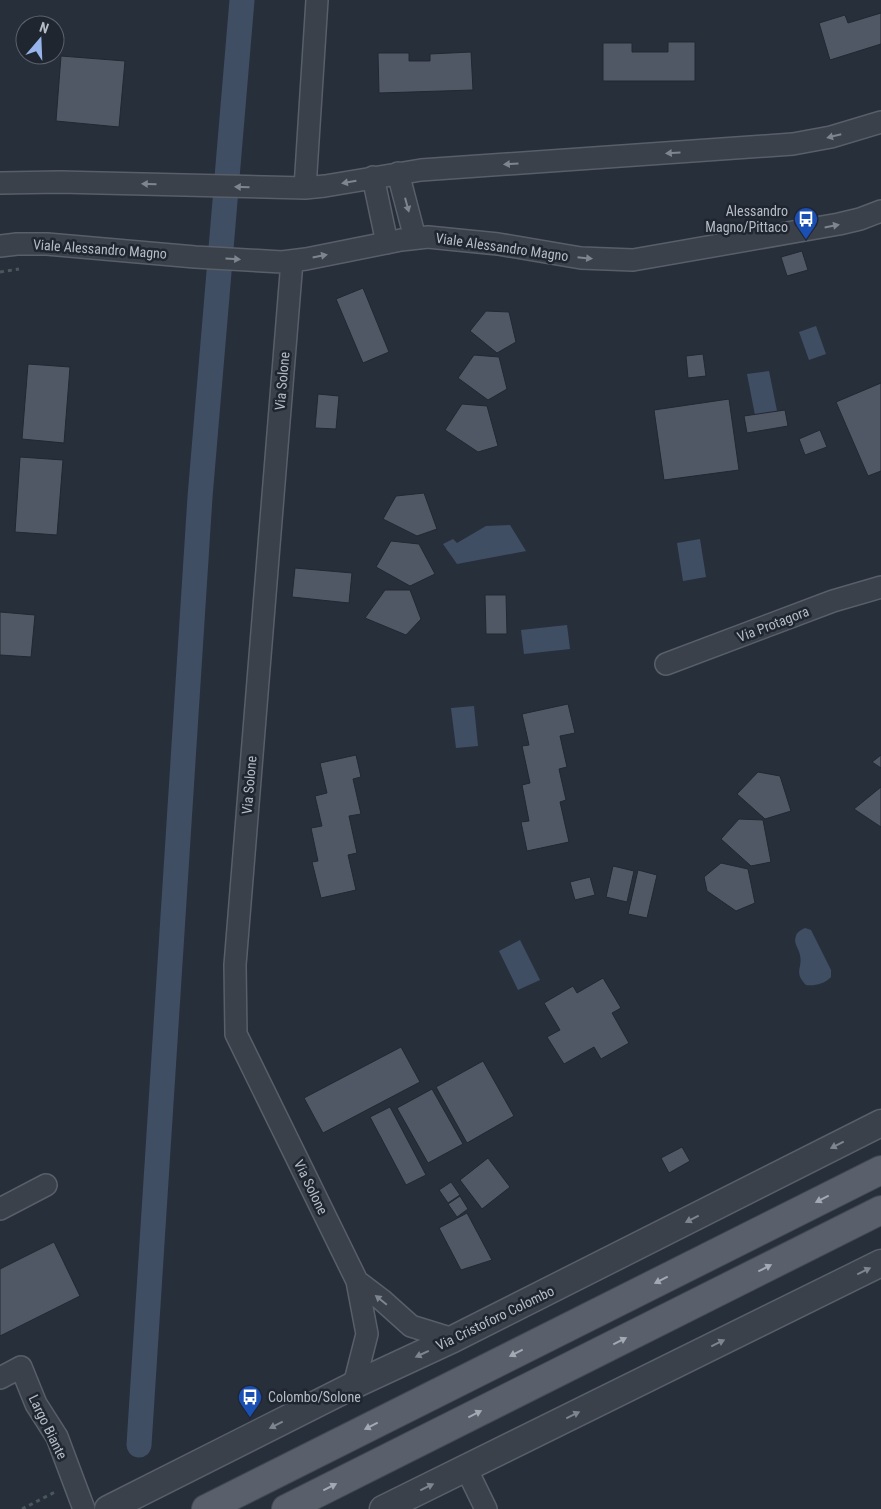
<svg xmlns="http://www.w3.org/2000/svg" width="881" height="1509" font-family="'Roboto Condensed',sans-serif">
  <rect width="100%" height="100%" fill="#272f3b"/>
  <!-- water -->
  <path fill="#404e64" d="M816 326 826 354 809 360 799 332Z
    M769 371 777 411 755 415 747 374Z
    M510 525 526 551 457 564 443 544 453 539 457 543 486 526Z
    M700 539 706 577 683 581 677 543Z
    M567 625 570 649 524 654 521 630Z
    M474 706 478 746 456 748 451 708Z
    M805 928 811 930 831 970V977C825 984 814 986 806 985 793 971 803 969 800 955 799 949 793 943 796 936 797 932 801 930 805 928Z
    M520 940 540 980 518 990 499 951Z"/>
  <g fill="none" stroke-linecap="round" stroke-linejoin="round">
    <!-- canal -->
    <path stroke="#404e64" stroke-width="25" d="M139 1445 200 497 242 0"/>
  </g>
  <!-- building -->
  <path fill="#505865" stroke="#222832" d="M881 13V44L830 60 819 23 845 15 848 23Z
    M668 42H695V81H603V43H632V52H668Z
    M471 52 473 90 379 93 378 53H409V61H430V54Z
    M61 56 125 61 119 127 56 121Z
    M802 251 808 270 787 276 781 257Z
    M363 288 389 352 363 363 336 299Z
    M486 311 509 312 516 342 497 353 470 331Z
    M703 354 706 376 688 378 686 356Z
    M474 355 499 357 507 389 488 400 458 378Z
    M28 364 70 367 64 443 22 439Z
    M881 383V471L868 476 836 402Z
    M318 394 339 396 336 429 315 428Z
    M729 399 739 470 664 480 654 410Z
    M462 404 487 406 498 446 478 452 445 430Z
    M785 410 788 426 747 433 744 416Z
    M820 430 827 447 805 455 799 439Z
    M20 457 63 460 57 535 15 532Z
    M424 493 437 529 417 536 383 519 396 496Z
    M391 541 419 544 435 574 410 586 376 567Z
    M295 568 352 573 349 603 292 597Z
    M385 590H410L421 619 406 635 365 618Z
    M485 595H506L507 634H486Z
    M0 612 35 615 31 657 0 655Z
    M568 704 575 733 560 736 567 767 559 769 566 800 560 802 569 842 527 851 521 822 529 821 522 785 530 783 522 746 529 745 522 714Z
    M356 755 361 777 353 779 361 814 349 816 357 853 348 855 356 890 321 898 312 862 318 861 311 828 322 826 315 796 327 793 320 763Z
    M881 755V768L872 762Z
    M758 772 780 776 791 811 765 819 737 794Z
    M881 787V827L854 809Z
    M739 819 763 820 771 862 751 866 721 839Z
    M721 863 748 869 755 903 736 911 707 891 704 877Z
    M613 866 634 871 627 902 606 897Z
    M638 870 657 875 647 918 628 914Z
    M590 877 595 895 575 900 570 882Z
    M603 978 621 1008 612 1013 629 1043 601 1059 594 1047 564 1064 547 1037 560 1030 544 1003 573 986 577 993Z
    M401 1047 420 1082 323 1133 304 1098Z
    M483 1061 514 1116 467 1143 436 1087Z
    M432 1089 463 1144 428 1163 397 1108Z
    M390 1107 426 1175 406 1185 370 1117Z
    M682 1147 690 1161 669 1173 661 1158Z
    M488 1158 510 1187 482 1209 460 1180Z
    M451 1182 460 1195 448 1203 439 1190Z
    M460 1196 468 1209 457 1217 448 1204Z
    M467 1213 492 1260 461 1270 439 1228Z
    M54 1242 80 1296 0 1336V1269Z"/>
  <g fill="none" stroke-linecap="round" stroke-linejoin="round">
    <!-- minor casing -->
    <g stroke="#595f69" stroke-width="24">
      <path id="minor" d="M398 173 415 238
        M373 177 387 243
        M0 183 60 182 305 188 325 186 421 170 793 144 831 137 881 122
        M305 188 317 0
        M0 246 17 244H47L195 257 282 262 306 259 401 240 428 237 498 244 581 258 633 260 839 224 860 219 881 211
        M292 261 235 965 236 1034 357 1281 367 1334 354 1385
        M666 664 833 601 881 587
        M0 1209 46 1185
        M357 1281 382 1300 411 1326 453 1339
        M0 1378 21 1367 36 1404 57 1437 84 1509
        M466 1468 486 1509"/>
    </g>
    <!-- tertiary casing -->
    <g stroke="#595f69" stroke-width="29">
      <path id="tertiary" d="M108 1509 354 1385 453 1339 881 1123
        M383 1509 881 1263"/>
    </g>
    <!-- primary casing -->
    <g stroke="#444a54" stroke-width="30">
      <path id="primary" d="M206 1509 881 1170
        M286 1509 881 1210"/>
    </g>
    <!-- path -->
    <path stroke="#49585b" stroke-width="3" stroke-dasharray="4 4" stroke-linecap="butt" d="M0 272 19 269
      M22 1509 55 1492"/>
    <!-- minor -->
    <use href="#minor" stroke="#3b414b" stroke-width="21"/>
    <!-- tertiary -->
    <use href="#tertiary" stroke="#3b414b" stroke-width="26"/>
    <!-- primary -->
    <use href="#primary" stroke="#59606b" stroke-width="28"/>
  </g>
  <!-- one-way arrows -->
  <defs><path id="oneway-solid" d="M-6-.8H1V-3.2L6.5 0L1 3.2V.8H-6Z" transform="scale(1.25)"/></defs>
  <g fill="#7f858f">
    <use href="#oneway-solid" transform="translate(834 136) rotate(166)"/>
    <use href="#oneway-solid" transform="translate(673 153) rotate(176)"/>
    <use href="#oneway-solid" transform="translate(511 164) rotate(176)"/>
    <use href="#oneway-solid" transform="translate(349 182) rotate(170)"/>
    <use href="#oneway-solid" transform="translate(149 184) rotate(-179)"/>
    <use href="#oneway-solid" transform="translate(242 187) rotate(-178)"/>
    <use href="#oneway-solid" transform="translate(407 205) rotate(75)"/>
    <use href="#oneway-solid" transform="translate(832 226) rotate(-11)"/>
    <use href="#oneway-solid" transform="translate(320 256) rotate(-11)"/>
    <use href="#oneway-solid" transform="translate(585 258) rotate(6)"/>
    <use href="#oneway-solid" transform="translate(233 259) rotate(4)"/>
    <use href="#oneway-solid" transform="translate(837 1145) rotate(153)"/>
    <use href="#oneway-solid" transform="translate(692 1219) rotate(153)"/>
    <use href="#oneway-solid" transform="translate(864 1271) rotate(-26)"/>
    <use href="#oneway-solid" transform="translate(381 1300) rotate(-141)"/>
    <use href="#oneway-solid" transform="translate(718 1343) rotate(-26)"/>
    <use href="#oneway-solid" transform="translate(422 1354) rotate(155)"/>
    <use href="#oneway-solid" transform="translate(573 1415) rotate(-26)"/>
    <use href="#oneway-solid" transform="translate(276 1425) rotate(153)"/>
    <use href="#oneway-solid" transform="translate(427 1487) rotate(-26)"/>
  </g>
  <g fill="#a3aab4">
    <use href="#oneway-solid" transform="translate(822 1199) rotate(153)"/>
    <use href="#oneway-solid" transform="translate(765 1268) rotate(-27)"/>
    <use href="#oneway-solid" transform="translate(661 1280) rotate(153)"/>
    <use href="#oneway-solid" transform="translate(620 1341) rotate(-27)"/>
    <use href="#oneway-solid" transform="translate(516 1353) rotate(153)"/>
    <use href="#oneway-solid" transform="translate(475 1414) rotate(-27)"/>
    <use href="#oneway-solid" transform="translate(371 1426) rotate(153)"/>
    <use href="#oneway-solid" transform="translate(330 1487) rotate(-27)"/>
  </g>
  <!-- icons -->
  <defs>
    <g id="bus-pin" transform="scale(1.25)"><path d="M0 17L-7.5 6A9.5 9.5 0 1 1 7.5 6Z" fill="#1a4fb4" stroke="#202630"/><path d="M-5-6H5V4H4V6H2V4H-2V6H-4V4H-5ZM-3.5-4V0h7V-4ZM-3.5 1.2v1.5H-2V1.2ZM2 1.2v1.5H3.5V1.2Z" fill="#fff"/></g>
  </defs>
  <g fill-rule="evenodd">
    <use href="#bus-pin" x="806" y="219"/>
    <use href="#bus-pin" x="250" y="1397"/>
  </g>
  <g text-anchor="middle" dominant-baseline="central" stroke-width="5" stroke-linejoin="round" paint-order="stroke">
    <!-- poi labels -->
    <g font-size="14" fill="#b6bcc6" stroke="#202630" text-anchor="end">
      <text x="788" y="211">Alessandro<tspan x="788" dy="16">Magno/Pittaco</tspan></text>
      <text x="268" y="1397" text-anchor="start">Colombo/Solone</text>
    </g>
    <!-- street labels -->
    <g font-size="14" fill="#b6bcc6" stroke="#202630">
      <text transform="translate(502 247) rotate(8)">Viale Alessandro Magno</text>
      <text transform="translate(100 249) rotate(4)">Viale Alessandro Magno</text>
      <text transform="translate(282 381) rotate(-85)">Via Solone</text>
      <text transform="translate(773 624) rotate(-21)">Via Protagora</text>
      <text transform="translate(249 785) rotate(-85)">Via Solone</text>
      <text transform="translate(311 1187) rotate(64)">Via Solone</text>
      <text transform="translate(495 1318) rotate(-26)">Via Cristoforo Colombo</text>
      <text transform="translate(48 1427) rotate(64)">Largo Biante</text>
    </g>
  </g>
  <!-- north arrow -->
  <g transform="translate(40 40) rotate(19)"><circle r="24" fill="#202630" stroke="#5c626c"/>
  <path d="M0-4L9 19L0 12L-9 19Z" fill="#97b5eb"/>
  <text y="-8" font-size="14" font-weight="bold" text-anchor="middle" fill="#b6bcc6">N</text>
  </g>
</svg>
